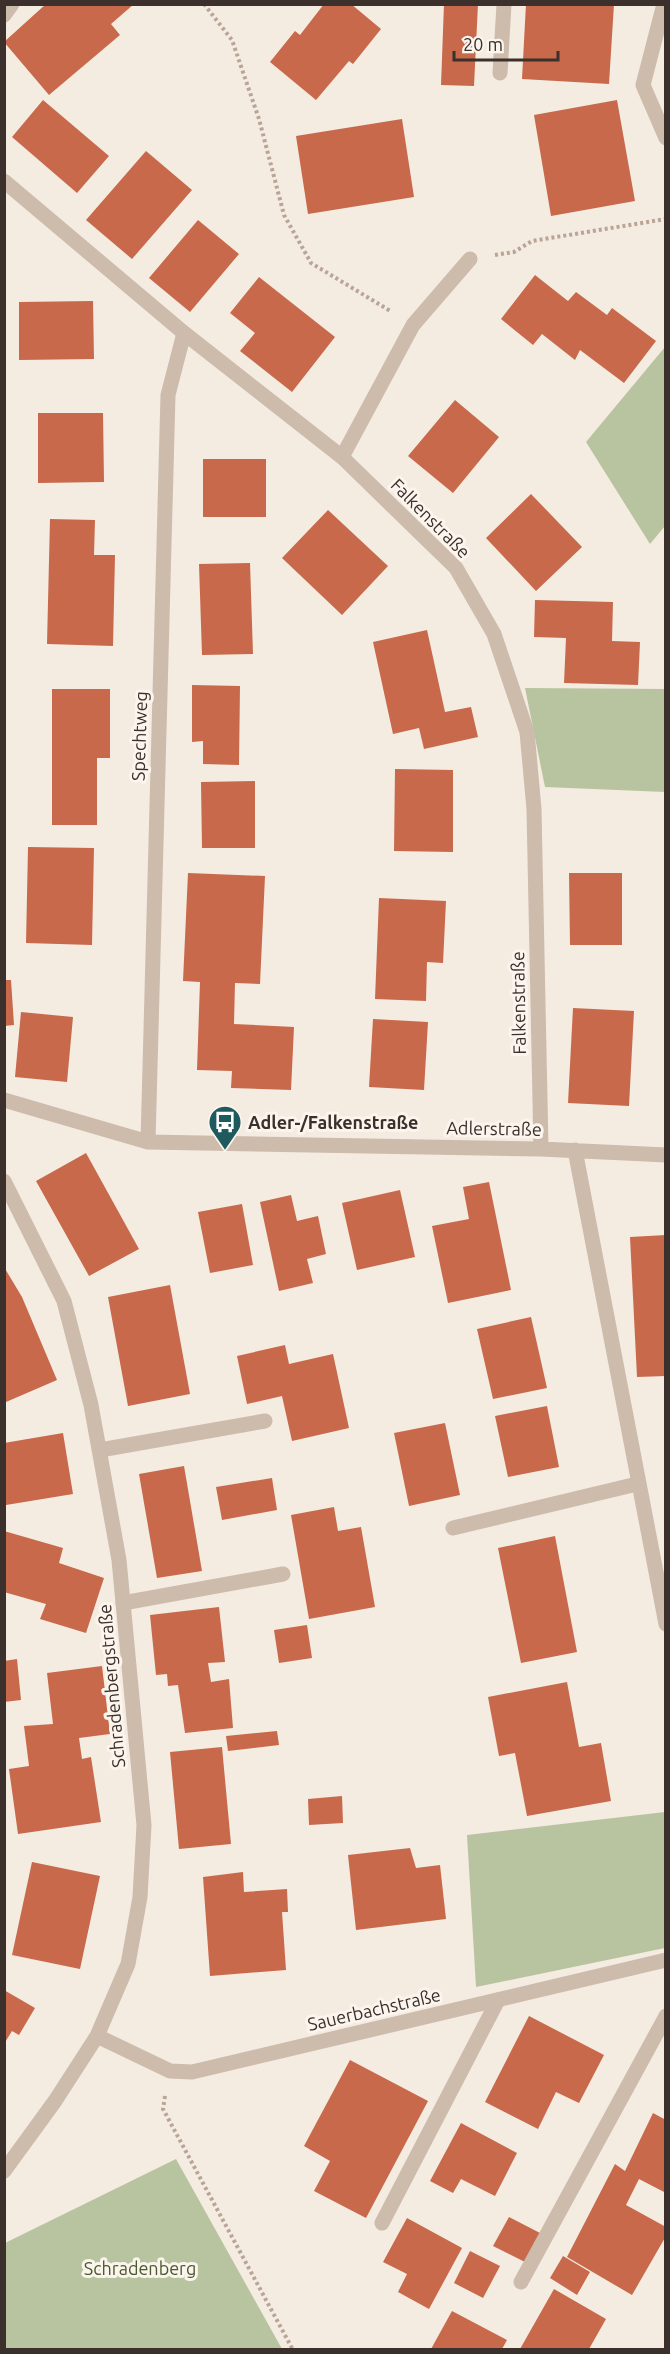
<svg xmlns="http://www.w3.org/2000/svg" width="670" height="2354" font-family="Ubuntu,sans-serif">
  <rect width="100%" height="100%" fill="#f4ebe1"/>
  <!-- green -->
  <path fill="#b8c4a0" d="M665 347V526L650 544 586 442Z
    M525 688 665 689V792L545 787Z
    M665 1812V1948L476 1987 467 1835Z
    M176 2159 282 2349H5V2243Z"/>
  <!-- building -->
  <path fill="#c8694b" d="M46 4H134L111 24 120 35 49 95 4 42Z
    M324 4H351L381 29 353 64 349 61 316 100 270 62 295 31 300 35Z
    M444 4H478L474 86 441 85Z
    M526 4H614L609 84 522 79Z
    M43 100 109 156 77 193 12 137Z
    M617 100 635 201 551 216 534 115Z
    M402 119 414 197 308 214 296 136Z
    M146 151 192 190 132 259 86 220Z
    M198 220 239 254 190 312 149 278Z
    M535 275 568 301 576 292 607 315 612 308 656 341 624 383 580 350 575 360 542 334 533 345 501 319Z
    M259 277 335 337 292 392 240 351 255 333 230 313Z
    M93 301 94 359 19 360V302Z
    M455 400 499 437 453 493 408 456Z
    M38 413H103L104 482 38 483Z
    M203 459H266V517H203Z
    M531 494 582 547 536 591 486 538Z
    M328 510 388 566 342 615 282 558Z
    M50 519 95 520 94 555H115L113 646 47 644Z
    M250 563 253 654 202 655 199 564Z
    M535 600 613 602 612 641 640 642 638 685 564 683 566 638 534 637Z
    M427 630 445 712 471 707 478 737 424 749 419 728 393 734 373 642Z
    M192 685 240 686 239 765 203 764V741L192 742Z
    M52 689H110V758H97V825H52Z
    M395 769 453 770V852L394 851Z
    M255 781V848H202L201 782Z
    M28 847 94 848 92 945 26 943Z
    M188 873 265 876 260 984 235 983 234 1024 294 1027 291 1090 231 1088 232 1071 197 1070 200 982 183 981Z
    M569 873H622V945H570Z
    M379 898 446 901 443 963 427 962 426 1001 375 999Z
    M4 980H11L14 1025 4 1026Z
    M573 1008 634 1011 629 1106 568 1103Z
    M21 1012 73 1017 67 1082 15 1077Z
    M373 1019 428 1022 424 1090 369 1087Z
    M86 1153 139 1249 89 1276 36 1181Z
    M489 1182 511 1290 448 1303 432 1226 469 1219 463 1187Z
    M400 1190 415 1257 357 1270 342 1203Z
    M291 1195 297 1221 318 1216 326 1254 307 1259 313 1283 279 1291 260 1202Z
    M242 1204 253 1265 210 1273 198 1212Z
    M666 1235V1376L637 1377 630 1237Z
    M4 1267 22 1297 57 1380 6 1402Z
    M170 1285 190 1394 128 1406 108 1297Z
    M531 1317 547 1388 493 1399 477 1329Z
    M285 1345 289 1364 333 1354 349 1428 292 1441 282 1396 247 1404 237 1356Z
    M547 1406 559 1467 508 1477 495 1416Z
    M445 1423 460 1495 409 1506 394 1433Z
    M63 1433 73 1494 6 1505 4 1443Z
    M184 1466 202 1571 157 1578 139 1474Z
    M272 1478 277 1510 222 1520 216 1487Z
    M334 1507 338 1531 361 1527 375 1607 309 1619 291 1515Z
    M4 1531 63 1548 59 1563 104 1578 86 1633 40 1619 46 1604 4 1592Z
    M555 1536 577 1652 521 1663 498 1548Z
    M219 1607 225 1662 208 1663 211 1682 229 1679 233 1728 185 1733 178 1685 168 1686 167 1674 156 1675 150 1615Z
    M307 1625 312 1658 279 1663 274 1630Z
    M17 1659 21 1700 4 1702V1661Z
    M102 1666 110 1734 79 1738 82 1759 91 1757 101 1822 18 1834 9 1769 29 1766 24 1726 53 1724 47 1673Z
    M567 1682 579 1747 601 1743 611 1801 527 1816 515 1753 499 1756 488 1697Z
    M277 1731 279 1745 228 1751 226 1736Z
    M222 1747 231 1844 179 1849 170 1752Z
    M342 1796 343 1823 309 1825 308 1799Z
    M410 1848 416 1868 440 1865 446 1919 356 1930 348 1855Z
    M32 1862 100 1876 80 1969 12 1955Z
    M243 1872 244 1892 287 1889 288 1912H282L286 1970 210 1976 203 1877Z
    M4 1990 35 2008 19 2035 12 2031 4 2044Z
    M529 2016 604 2055 579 2103 556 2092 538 2129 485 2102Z
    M350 2060 428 2101 366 2218 314 2191 330 2161 304 2146Z
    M653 2113 666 2120V2193L639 2179 626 2205 666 2227V2236L632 2295 567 2257 615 2164 625 2171Z
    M461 2123 517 2153 495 2196 461 2179 453 2193 430 2181Z
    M509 2217 540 2233 525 2262 493 2246Z
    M407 2218 462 2248 429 2309 398 2292 407 2274 383 2262Z
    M470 2251 500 2266 483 2298 454 2283Z
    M563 2256 590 2272 577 2295 550 2278Z
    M554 2289 606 2319 589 2349H520Z
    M452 2311 507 2340 502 2349H431Z"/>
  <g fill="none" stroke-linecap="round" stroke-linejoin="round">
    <!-- path -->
    <path stroke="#b9a596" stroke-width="4" stroke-dasharray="3 3" stroke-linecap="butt" d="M204 4 232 40 259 119 284 215 311 263 392 312
      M495 255 514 252 532 241 666 219
      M165 2096 163 2109 293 2350"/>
    <!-- service -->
    <path stroke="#cdbbac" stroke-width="15" d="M500 73 504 4
      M342 457 413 325 470 259
      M100 1450 265 1421
      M453 1528 637 1484
      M123 1603 283 1574
      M382 2223 498 2000"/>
    <!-- minor -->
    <path stroke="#cdbbac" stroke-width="15" d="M664 4 643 85 666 138
      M4 15 12 4
      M4 181 184 333 342 457 456 568 494 634 527 732 534 809 541 1149
      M4 1100 148 1142 541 1149 666 1155
      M148 1142 168 395 184 333
      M575 1150 666 1624
      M4 1181 64 1301 91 1405 119 1560 144 1825 140 1897 128 1964 97 2036 55 2101 4 2171
      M97 2036 170 2071 192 2072 666 1960
      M521 2282 666 2016"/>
  </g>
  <!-- icons -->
  <defs>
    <g id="bus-pin" transform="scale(1.725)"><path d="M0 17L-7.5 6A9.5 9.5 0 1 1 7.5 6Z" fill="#1f5a5e" stroke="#fbf5ee"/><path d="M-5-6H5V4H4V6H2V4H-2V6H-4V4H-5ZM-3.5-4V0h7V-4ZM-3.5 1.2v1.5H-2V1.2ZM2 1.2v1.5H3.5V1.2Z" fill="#fff"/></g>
  </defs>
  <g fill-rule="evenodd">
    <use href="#bus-pin" x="225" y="1122"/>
  </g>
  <g text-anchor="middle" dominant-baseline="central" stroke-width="6" stroke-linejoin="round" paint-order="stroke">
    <!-- street labels -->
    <g font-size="18" fill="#3b302b" stroke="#fbf5ee">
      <text transform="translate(431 518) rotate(45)">Falkenstraße</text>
      <text transform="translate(139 736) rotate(-88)">Spechtweg</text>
      <text transform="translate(518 1003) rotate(-91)">Falkenstraße</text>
      <text transform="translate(494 1128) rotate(1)">Adlerstraße</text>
      <text transform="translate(111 1686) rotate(-95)">Schradenbergstraße</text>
      <text transform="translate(374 2009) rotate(-13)">Sauerbachstraße</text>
    </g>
    <!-- poi labels -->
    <g font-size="18" font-weight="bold" fill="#3b302b" stroke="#fbf5ee" text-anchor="start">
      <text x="248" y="1122">Adler-/Falkenstraße</text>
    </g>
    <!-- park labels -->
    <g font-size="18" fill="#4a5a2e" stroke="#fbf5ee">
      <text x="140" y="2268">Schradenberg</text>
    </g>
  </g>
  <!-- border -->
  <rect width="670" height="2354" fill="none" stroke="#3b302b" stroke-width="12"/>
  <!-- scale -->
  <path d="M454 51v9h104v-9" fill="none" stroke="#3b302b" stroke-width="3"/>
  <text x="463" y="51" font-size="18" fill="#3b302b" stroke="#fbf5ee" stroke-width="4.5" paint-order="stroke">20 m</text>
</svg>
